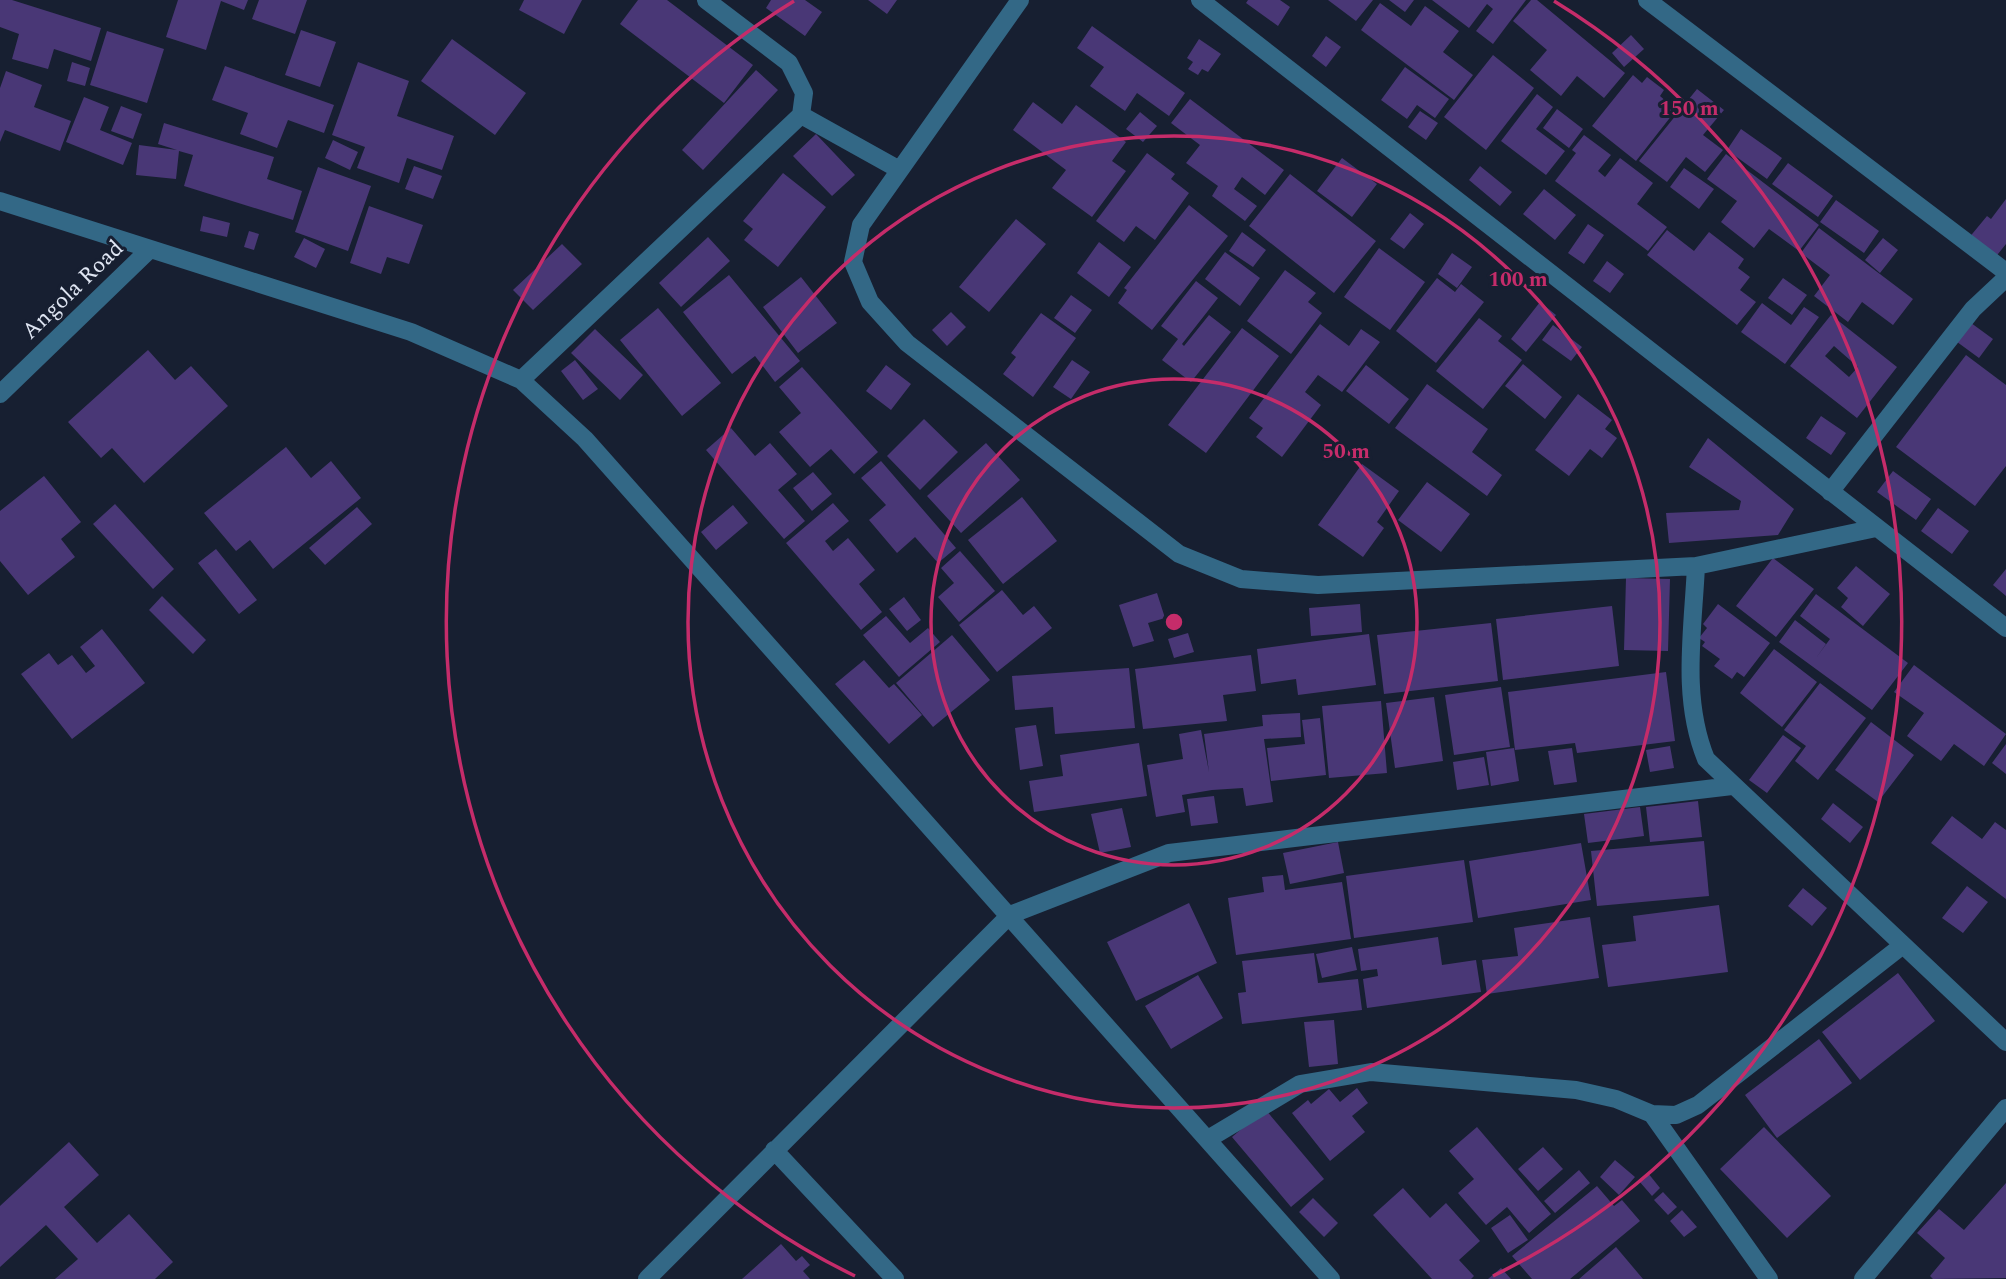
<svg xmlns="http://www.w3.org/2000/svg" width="2006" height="1279" font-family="Spectral,serif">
  <rect width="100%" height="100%" fill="#171f31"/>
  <!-- building -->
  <path fill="#493776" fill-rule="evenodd" d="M0 0H12L101 28 91 61 54 49 48 69 12 59 19 34 0 27Z
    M178 0H248L244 10 221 1 206 50 166 37Z
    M259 0H307L295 34 252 19Z
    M524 0H582L564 34 519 10Z
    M638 0H667L753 65 724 103 620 24Z
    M771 0H805L822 12 805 36 766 8Z
    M868 0H897L887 14Z
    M1248 0H1280L1290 7 1278 26 1246 3Z
    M1328 0H1373L1356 21Z
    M1389 0H1414L1405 12Z
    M1432 0H1526L1493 44 1476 31 1493 9 1487 4 1469 28Z
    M1531 0H1537L1625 73 1604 98 1577 76 1561 96 1530 70 1547 50 1513 21Z
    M1380 3 1411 26 1425 6 1459 31 1443 52 1473 75 1454 100 1361 30Z
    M1092 26 1185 93 1169 116 1137 93 1125 111 1090 86 1104 67 1077 48Z
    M301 30 336 42 320 87 285 75Z
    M107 31 164 49 147 103 90 85Z
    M1631 35 1644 49 1624 67 1612 53Z
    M1326 36 1341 47 1326 67 1312 56Z
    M452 39 526 93 495 135 421 81Z
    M1199 39 1221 54 1208 72 1202 69 1198 75 1188 69 1193 62 1187 58Z
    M1493 55 1534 88 1486 150 1444 117Z
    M72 62 90 68 85 86 67 81Z
    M358 62 409 81 397 116 454 136 442 170 407 158 399 183 357 168 365 147 332 135Z
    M225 66 334 105 324 133 288 120 277 148 240 134 248 113 212 100Z
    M1405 67 1449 99 1435 118 1417 105 1407 119 1381 100Z
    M756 70 778 90 703 170 682 150Z
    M6 71 42 85 34 107 71 121 60 151 5 130 0 142V88Z
    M1633 75 1642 83 1647 77 1664 90 1660 96 1676 110 1636 161 1592 126Z
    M1697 89 1724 110 1703 135 1723 150 1705 172 1686 157 1667 182 1639 161Z
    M1537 94 1553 107 1536 129 1565 151 1546 175 1501 141Z
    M84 97 109 107 100 130 132 143 123 165 66 142Z
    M1190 99 1284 170 1265 195 1242 177 1234 189 1257 206 1245 221 1212 196 1218 186 1186 163 1200 145 1171 123Z
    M1033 102 1062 124 1076 105 1126 142 1112 161 1126 171 1092 217 1052 188 1066 170 1013 130Z
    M121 106 142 114 133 139 111 131Z
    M1557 109 1583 129 1569 148 1543 128Z
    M1420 111 1438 123 1426 140 1408 127Z
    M1140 112 1157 126 1143 142 1126 129Z
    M164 123 274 157 267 179 302 191 293 220 184 186 193 155 179 151 176 179 136 175 139 145 177 150 158 144Z
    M1741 129 1782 158 1767 179 1727 150Z
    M816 134 855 175 832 196 793 156Z
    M1584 135 1611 155 1598 171 1605 177 1620 158 1653 183 1637 204 1667 227 1648 251 1555 181 1576 153 1572 150Z
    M333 140 358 152 350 170 325 158Z
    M1147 153 1175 174 1171 179 1189 193 1155 240 1136 226 1124 242 1096 221Z
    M1726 154 1819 225 1799 251 1769 229 1754 248 1721 222 1737 201 1707 179Z
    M1342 158 1377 184 1352 217 1317 191Z
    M1788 163 1833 196 1818 217 1772 184Z
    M414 166 442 176 433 199 405 189Z
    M1480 166 1512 192 1500 206 1469 180Z
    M318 167 371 186 348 251 295 232Z
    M1684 168 1714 189 1699 209 1670 187Z
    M783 173 826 207 778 267 744 240 753 229 743 221Z
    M1290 174 1376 241 1334 293 1249 226Z
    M1544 189 1576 215 1555 240 1523 214Z
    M2006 199V244L1994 259 1968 239 1987 216 1991 219Z
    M1836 200 1879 231 1864 253 1820 222Z
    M1189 205 1228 236 1152 330 1118 303 1127 290 1124 288Z
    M369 206 423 225 409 264 387 257 381 274 350 263Z
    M1410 213 1424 224 1404 249 1390 239Z
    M203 216 230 223 227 237 200 231Z
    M1016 219 1046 244 989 312 959 287Z
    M1588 224 1604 235 1584 264 1568 253Z
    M1819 228 1913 299 1893 325 1862 302 1848 322 1814 296 1830 275 1801 253Z
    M1667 230 1694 251 1709 232 1744 259 1738 268 1750 277 1740 290 1756 302 1737 325 1647 255Z
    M249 231 259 234 254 250 244 247Z
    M1242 232 1266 250 1253 267 1229 251Z
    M708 237 730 261 681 307 659 283Z
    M304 238 325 249 316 268 294 257Z
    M1883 238 1898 250 1880 273 1865 260Z
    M1099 242 1131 267 1109 297 1077 273Z
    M562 244 582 264 533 310 513 290Z
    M1379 248 1425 282 1390 330 1344 297Z
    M1225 252 1260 278 1240 306 1205 279Z
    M1452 253 1472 267 1457 288 1438 274Z
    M1607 261 1624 274 1610 293 1593 281Z
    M1285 270 1316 293 1308 302 1322 313 1291 354 1247 321Z
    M729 275 800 361 775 382 755 356 732 374 683 312Z
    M801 277 837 323 798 353 763 307Z
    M1437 278 1455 292 1461 284 1484 302 1436 363 1396 331Z
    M1783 278 1807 295 1792 315 1768 298Z
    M1196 281 1218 298 1182 344 1184 346 1209 315 1231 332 1191 382 1162 360 1178 339 1161 326Z
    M1071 295 1092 310 1075 333 1054 318Z
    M1540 302 1556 315 1526 352 1511 339Z
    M1762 303 1791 325 1804 307 1819 317 1785 364 1741 332Z
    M658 308 721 383 682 416 620 340Z
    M951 312 966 327 947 346 932 330Z
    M1041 313 1076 338 1033 397 1003 374 1016 357 1011 353Z
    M1831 315 1897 367 1857 418 1790 366ZM1834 346 1858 367 1849 377 1825 356Z
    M1479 318 1502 336 1498 341 1522 360 1483 409 1436 371Z
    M1967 320 1993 339 1979 358 1953 339Z
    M1320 324 1349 346 1361 329 1380 342 1342 392 1318 375 1305 392 1321 405 1282 457 1256 437 1263 428 1249 418Z
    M1553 325 1582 347 1571 361 1542 340Z
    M1242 328 1279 356 1206 453 1168 425Z
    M595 329 643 375 620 400 571 353Z
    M148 350 175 380 191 366 228 406 144 483 112 448 101 458 68 422Z
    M1966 355 2006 385V466L1975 506 1896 447Z
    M575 360 598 389 583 400 561 371Z
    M1072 360 1090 372 1071 399 1053 387Z
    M1523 364 1562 397 1545 419 1505 386Z
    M886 365 911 384 891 410 866 391Z
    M1366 365 1409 399 1389 424 1346 391Z
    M802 367 878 452 854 474 831 449 810 467 779 432 801 413 779 387Z
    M1427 384 1488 429 1472 452 1502 475 1487 496 1395 428Z
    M1578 394 1612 420 1605 429 1617 438 1602 458 1590 449 1569 476 1535 450Z
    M1821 416 1846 433 1831 455 1806 438Z
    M924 419 958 452 920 490 887 456Z
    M731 428 755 456 770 443 797 474 778 490 805 521 784 539 706 450Z
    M1708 438 1794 509 1778 535 1669 543 1666 513 1739 510 1741 501 1689 467Z
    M986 443 1020 480 961 533 927 496Z
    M286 447 311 478 331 461 361 498 273 569 250 540 236 551 204 513Z
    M881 461 956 548 938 563 915 537 897 553 869 520 886 505 861 478Z
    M1362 464 1399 491 1377 522 1384 528 1363 557 1318 525Z
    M1893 471 1931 499 1916 520 1877 492Z
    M813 472 832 494 812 511 793 488Z
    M44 476 81 522 61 539 75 557 28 595 0 561V511Z
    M1427 482 1470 514 1441 552 1398 520Z
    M1022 497 1057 541 1003 584 968 540Z
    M833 503 849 521 825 541 833 551 848 538 875 570 859 584 882 612 861 630 786 543Z
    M115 504 174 569 153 589 93 524Z
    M733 505 748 523 716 550 701 532Z
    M357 507 372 524 325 565 309 548Z
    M1938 508 1969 531 1952 554 1921 531Z
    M216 549 257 600 239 614 198 563Z
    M960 551 995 591 959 622 938 597 954 583 941 568Z
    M1773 558 1814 589 1776 637 1736 606Z
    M1856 566 1890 594 1863 626 1841 607 1848 598 1837 588Z
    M2006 569V596L1993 585Z
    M1626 578 1670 579 1668 651 1624 650Z
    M1002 590 1023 615 1034 606 1052 628 997 672 959 625Z
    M1157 593 1165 618 1148 623 1154 641 1133 647 1119 605Z
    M1816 594 1908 663 1872 710 1779 642 1795 620 1826 644 1816 658 1830 639 1800 616Z
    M162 596 206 640 193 654 149 610Z
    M904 597 921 620 907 631 889 609Z
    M1360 604 1362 632 1311 636 1309 608Z
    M1718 604 1770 643 1744 677 1737 672 1732 679 1714 666 1720 659 1702 646 1705 642 1699 638 1707 628 1703 624Z
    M1612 606 1619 666 1503 680 1496 619Z
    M886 616 910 643 928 628 940 642 899 677 863 635Z
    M1491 623 1498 681 1384 694 1377 635Z
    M102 629 145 683 72 739 21 674 49 653 58 665 72 655 86 673 95 666 80 647Z
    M1188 633 1194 652 1174 658 1168 639Z
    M1369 634 1376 685 1298 695 1296 679 1261 684 1257 649Z
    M952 635 990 680 933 727 896 683Z
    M1774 649 1817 682 1782 727 1740 693Z
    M1251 655 1256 691 1223 695 1227 721 1143 729 1135 669Z
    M864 660 889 688 894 684 922 715 889 744 835 684Z
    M1914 665 2006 734 1984 766 1954 744 1941 761 1907 736 1924 713 1894 692Z
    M1129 668 1135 728 1055 734 1053 707 1015 710 1012 676Z
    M1666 672 1675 741 1577 753 1575 743 1515 750 1508 692Z
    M1820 683 1866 718 1818 780 1795 761 1806 746 1784 730Z
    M1501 687 1510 747 1454 755 1445 695Z
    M1434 697 1443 761 1395 768 1386 703Z
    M1381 701 1387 773 1329 778 1322 706Z
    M1300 713 1301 737 1264 739 1273 802 1246 806 1243 788 1212 790 1182 795 1185 812 1156 817 1147 765 1183 759 1179 734 1201 730 1209 772 1204 734 1263 726 1262 715Z
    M1320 718 1326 775 1271 781 1267 748 1305 744 1302 720Z
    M1871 722 1914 755 1878 802 1835 770Z
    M1036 725 1043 766 1020 770 1015 728Z
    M1783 735 1801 748 1767 793 1749 780Z
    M1139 743 1147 796 1034 812 1029 781 1063 776 1060 755Z
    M2006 744V774L1992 763Z
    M1670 746 1674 768 1650 772 1646 750Z
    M1514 748 1519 781 1491 786 1486 752Z
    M1572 748 1577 782 1554 785 1548 751Z
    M1484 757 1489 785 1457 790 1453 762Z
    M1214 796 1218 823 1191 826 1187 799Z
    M1698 801 1702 837 1650 842 1646 807Z
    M1833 803 1863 827 1850 843 1821 819Z
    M1640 807 1644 836 1588 843 1584 814Z
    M1122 808 1131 847 1100 853 1091 814Z
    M1952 816 1982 839 1995 822 2006 830V899L1931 843Z
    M1704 841 1709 896 1597 906 1591 851Z
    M1338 842 1344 873 1290 884 1283 853Z
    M1581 843 1591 900 1478 918 1469 861Z
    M1464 860 1473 922 1354 938 1346 876Z
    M1283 875 1285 890 1342 882 1351 939 1236 955 1228 898 1264 892 1262 877Z
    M1967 886 1988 902 1963 933 1942 918Z
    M1803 888 1827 908 1812 926 1788 906Z
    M1189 903 1217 963 1136 1001 1107 942Z
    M1719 905 1728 972 1608 987 1602 945 1636 941 1633 916Z
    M1590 917 1599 978 1487 994 1482 960 1518 956 1514 928Z
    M1438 937 1442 965 1476 960 1481 992 1367 1008 1363 979 1378 976 1377 969 1361 971 1358 949Z
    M1352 947 1357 970 1322 978 1316 954Z
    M1314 953 1318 983 1358 979 1362 1010 1242 1024 1238 993 1246 992 1242 961Z
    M1898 973 1935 1021 1860 1080 1822 1032Z
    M1198 975 1223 1018 1171 1049 1145 1006Z
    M1334 1020 1338 1064 1309 1067 1304 1022Z
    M1819 1039 1852 1083 1777 1138 1745 1095Z
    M1357 1088 1368 1103 1352 1116 1365 1132 1330 1161 1292 1113 1308 1100 1311 1104 1329 1089 1340 1102Z
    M1265 1109 1324 1179 1291 1207 1232 1137Z
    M1477 1127 1551 1214 1529 1233 1507 1207 1486 1225 1458 1193 1474 1179 1449 1151Z
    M1764 1127 1831 1196 1787 1238 1720 1169Z
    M69 1142 99 1175 64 1207 97 1243 129 1214 173 1262 155 1279H55L78 1259 46 1225 0 1267V1206Z
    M1543 1147 1563 1169 1538 1191 1518 1169Z
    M1615 1160 1635 1177 1619 1195 1600 1177Z
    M1579 1170 1590 1183 1555 1213 1544 1201Z
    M1648 1173 1660 1188 1652 1196 1639 1181Z
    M2006 1183V1278L1933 1279 1930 1276 1945 1258 1917 1233 1939 1209 1964 1230Z
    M1597 1186 1614 1206 1622 1200 1640 1221 1570 1279H1532L1512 1256Z
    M1403 1188 1430 1218 1446 1203 1480 1241 1459 1260 1474 1276 1471 1279H1432L1373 1215Z
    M1663 1192 1677 1207 1668 1215 1654 1200Z
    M1313 1198 1338 1223 1324 1237 1299 1212Z
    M1682 1210 1697 1227 1684 1237 1670 1221Z
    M1510 1215 1528 1240 1508 1253 1491 1228Z
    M781 1244 796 1261 802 1256 810 1265 803 1271 810 1279H742Z
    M1616 1247 1643 1279H1579Z
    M1501 1268 1511 1279H1488Z"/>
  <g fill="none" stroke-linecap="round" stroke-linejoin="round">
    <!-- minor -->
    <path stroke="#336886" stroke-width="18" d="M1020 0 861 225 853 262 870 302 907 343 1179 554 1241 579 1318 585 1696 566 1876 528
      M1200 0 2006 628
      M1647 0 2006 272
      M801 115 898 169
      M0 201 411 332 521 380 585 439 1331 1279
      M521 380 801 115 804 93 789 63 706 0
      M0 394 149 250
      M1830 492 1973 309 2006 278
      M1696 566C1693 631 1681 698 1706 759L2006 1042
      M1652 1114 1769 1279
      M1208 1139 1300 1084 1371 1072 1576 1090 1616 1099 1652 1114 1676 1115 1698 1105 1903 945
      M774 1150 895 1279
      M647 1279 1010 915 1169 853 1732 786
      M1863 1279 2006 1108"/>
  </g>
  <!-- distance rings -->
  <g fill="none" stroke="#c52c6a" stroke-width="3.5">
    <circle cx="1174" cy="622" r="243"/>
    <circle cx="1174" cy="622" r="486"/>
    <path d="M855 1276A728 728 0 0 1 794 1M1554 1A728 728 0 0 1 1493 1276"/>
  </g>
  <g text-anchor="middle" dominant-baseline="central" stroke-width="6" stroke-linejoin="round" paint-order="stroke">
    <!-- street labels -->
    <g font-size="23" fill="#dfe5f2" stroke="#171f31">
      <text transform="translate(73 290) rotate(-44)">Angola Road</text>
    </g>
  </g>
  <circle cx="1174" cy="622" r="10" fill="#c52c6a" stroke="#171f31" stroke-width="3.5"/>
  <g font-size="21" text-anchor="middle" font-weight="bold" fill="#c52c6a" stroke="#171f31" stroke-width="6" stroke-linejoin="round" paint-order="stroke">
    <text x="1689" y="115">150 m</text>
    <text x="1518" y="286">100 m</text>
    <text x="1346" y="458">50 m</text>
  </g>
</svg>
